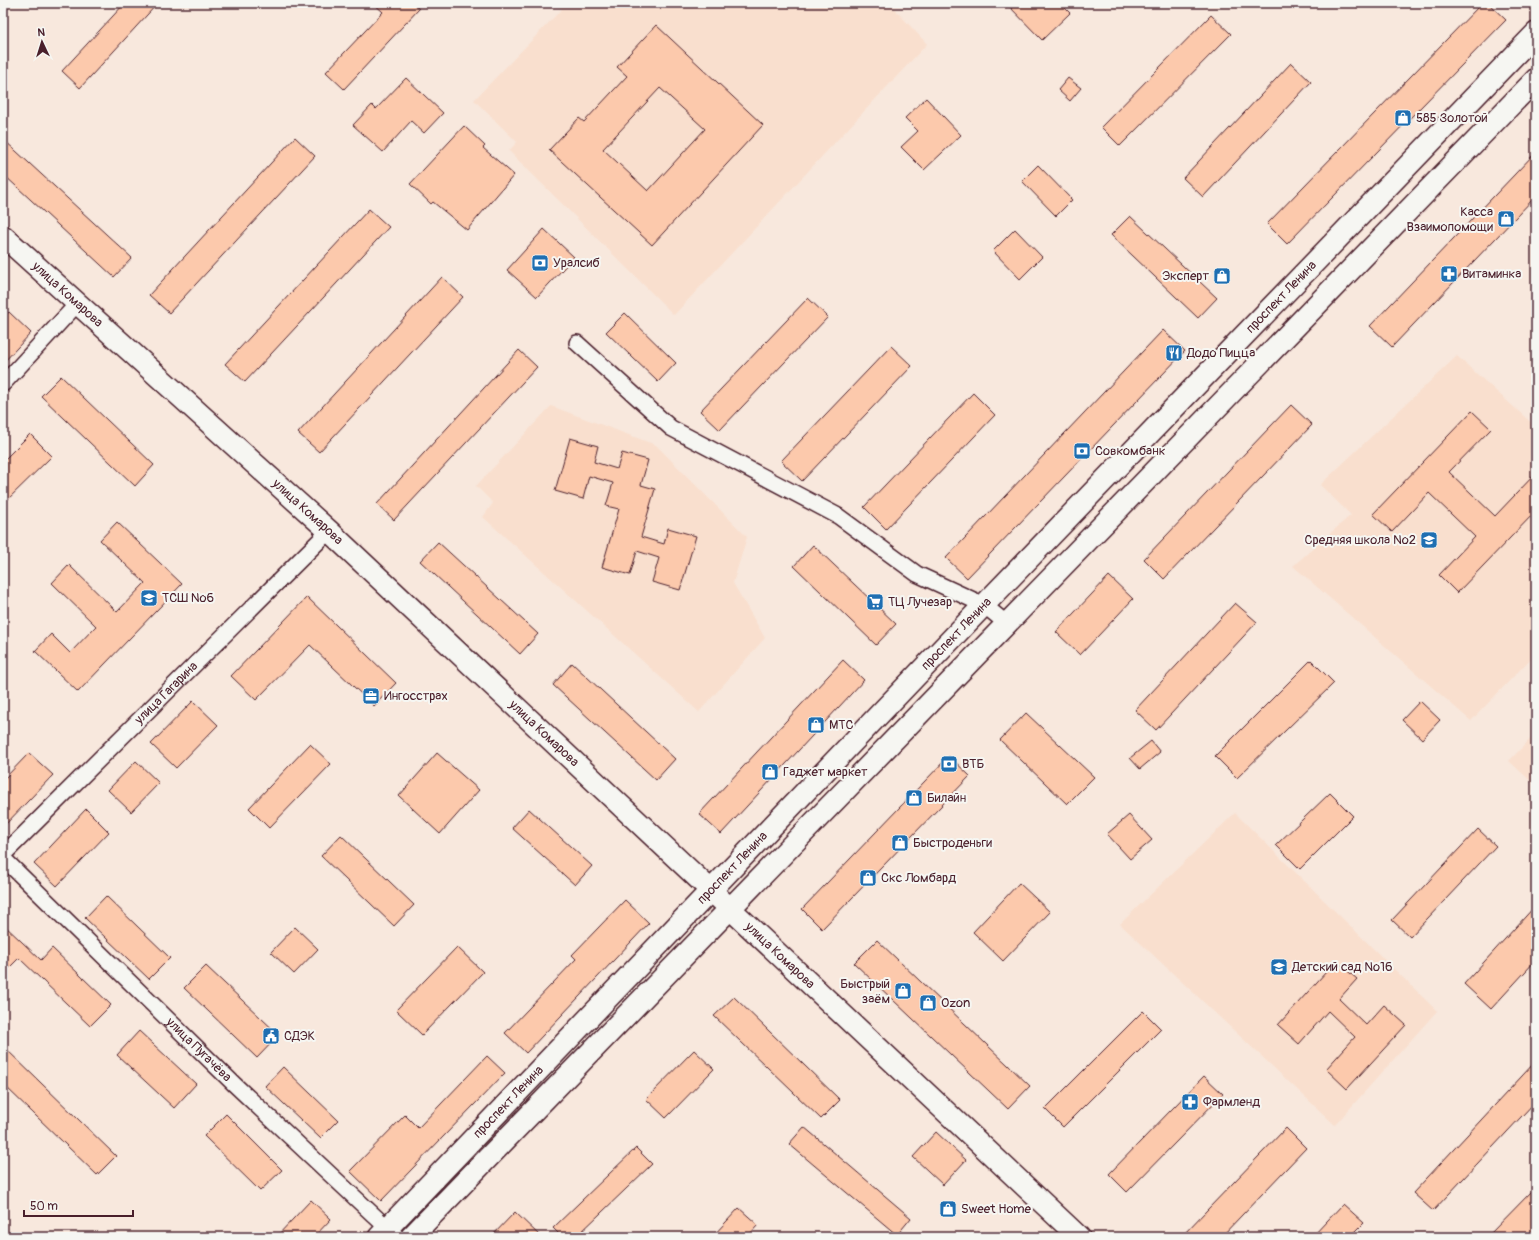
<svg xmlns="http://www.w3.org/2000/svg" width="1539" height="1240" font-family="Pangolin,sans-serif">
  <rect width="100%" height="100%" fill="#f8e8dd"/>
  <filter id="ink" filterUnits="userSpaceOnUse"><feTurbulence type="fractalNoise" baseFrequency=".025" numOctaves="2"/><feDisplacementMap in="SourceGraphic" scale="8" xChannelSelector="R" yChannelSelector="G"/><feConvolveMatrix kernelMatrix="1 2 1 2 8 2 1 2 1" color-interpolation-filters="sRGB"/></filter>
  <g filter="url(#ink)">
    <!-- built -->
    <path fill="#f9dfce" d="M555 3H889L927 44 674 315 509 151 517 142 474 100 562 9Z
      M1457 356 1536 427V653L1471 721 1293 566 1351 515 1320 485Z
      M551 406 656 445 747 537 733 583 765 638 699 712 483 517 493 503 476 486Z
      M1536 733V786L1509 761Z
      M1235 813 1437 1011 1335 1125 1120 924Z"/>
    <!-- building -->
    <path fill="#fcc9ac" stroke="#4a1f2b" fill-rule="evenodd" d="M125 3H158L80 88 62 71Z
      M373 3H412L419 9 344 89 326 72 383 12Z
      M1006 3H1060L1070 13 1042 40Z
      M1482 3H1488L1506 20 1287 244 1267 224Z
      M1211 15 1231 34 1120 146 1101 127Z
      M656 25 763 125 652 245 549 150 579 118 584 122 627 76 617 67ZM660 88 705 129 648 191 603 149Z
      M1291 63 1311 82 1203 197 1183 178Z
      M406 78 443 113 424 133 411 121 383 152 353 125 372 105 376 109Z
      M1068 78 1081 88 1070 101 1058 90Z
      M926 98 961 135 924 170 901 147 918 131 905 118Z
      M464 126 485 146 483 148 514 175 467 230 433 202 431 204 410 184Z
      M295 137 315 156 169 313 149 295Z
      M3 139 132 258 114 277 3 174Z
      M1536 152V196L1392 347 1370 326Z
      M1038 165 1072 200 1056 216 1022 181Z
      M369 209 389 227 245 382 225 364Z
      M1130 216 1217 298 1198 318 1111 235Z
      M544 229 574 257 537 297 507 270Z
      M1015 229 1042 257 1020 279 993 251Z
      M442 277 463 297 319 452 298 433Z
      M808 298 828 317 720 430 700 411Z
      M9 312 31 333 3 363V318Z
      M625 313 676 363 658 382 606 332Z
      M1163 330 1185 351 967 578 946 558Z
      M891 346 912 366 802 481 781 461Z
      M519 350 537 367 394 520 377 504Z
      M61 376 154 465 135 486 41 396Z
      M973 393 995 415 886 529 864 507Z
      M1291 405 1312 425 1164 579 1144 559Z
      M1472 411 1491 429 1449 472 1495 516 1536 473V511L1457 593 1439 575 1475 537 1429 493 1392 532 1373 514Z
      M30 434 52 456 3 504V461Z
      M570 438 598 446 594 462 617 469 622 453 648 460 641 485 655 489 641 537 664 544 668 528 696 536 680 590 652 582 659 558 637 551 630 575 602 567 619 509 606 506 613 483 589 476 583 499 555 491Z
      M117 522 182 584 78 692 35 651 51 634 70 653 96 626 52 583 69 565 117 612 145 583 100 540Z
      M438 542 538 634 520 654 420 561Z
      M813 545 896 624 876 645 794 566Z
      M1109 576 1133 599 1080 655 1056 632Z
      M307 597 396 683 374 706 310 645 256 700 231 676Z
      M1235 603 1257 622 1156 730 1135 710Z
      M843 660 864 680 721 834 699 814Z
      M1311 660 1334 683 1237 778 1215 756Z
      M572 663 675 759 656 780 553 685Z
      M193 701 218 725 176 768 151 744Z
      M1420 701 1440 720 1422 739 1402 720Z
      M1026 713 1094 777 1067 804 1000 740Z
      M1151 741 1160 752 1140 769 1130 758Z
      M310 744 331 764 269 828 249 808Z
      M29 753 53 775 3 827V780Z
      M437 753 479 790 440 834 399 796Z
      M949 756 970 776 822 929 802 909Z
      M136 761 159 783 131 812 108 790Z
      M1330 793 1353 816 1300 869 1276 845Z
      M86 809 109 832 57 886 34 864Z
      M529 809 592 866 575 885 512 828Z
      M1129 815 1152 840 1130 859 1107 834Z
      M1478 829 1496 846 1410 937 1392 920Z
      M341 835 414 905 394 926 321 856Z
      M1019 883 1050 912 1003 961 973 932Z
      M106 896 170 958 149 979 85 918Z
      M625 900 649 923 526 1053 505 1033 576 959 572 955Z
      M1536 905V960L1491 1009 1464 984Z
      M3 924 41 960 52 948 111 1005 90 1026 19 958 3 974Z
      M295 927 318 949 294 974 271 952Z
      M877 940 1030 1086 1008 1109 854 963Z
      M457 947 483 972 422 1035 396 1010Z
      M1336 961 1357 979 1339 999 1366 1025 1384 1005 1406 1025 1347 1089 1326 1069 1355 1037 1328 1011 1299 1044 1278 1025Z
      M206 966 279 1035 257 1058 184 988Z
      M734 997 840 1100 821 1119 714 1016Z
      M1143 1011 1161 1029 1063 1127 1045 1109Z
      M139 1031 196 1084 174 1108 117 1055Z
      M3 1046 116 1156 97 1175 3 1084Z
      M694 1050 714 1069 666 1118 646 1099Z
      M487 1056 505 1073 381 1201 350 1171 405 1115 418 1128Z
      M1536 1061V1101L1433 1211 1413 1193Z
      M283 1067 338 1120 320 1138 265 1086Z
      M1204 1076 1223 1094 1127 1192 1109 1174Z
      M226 1114 282 1170 260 1191 204 1136Z
      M804 1127 911 1218 897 1235 789 1144Z
      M1286 1128 1306 1148 1221 1237H1181Z
      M936 1132 966 1160 943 1185 913 1157Z
      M636 1148 652 1164 576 1237H562L553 1228Z
      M1536 1187V1231L1530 1237H1487Z
      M311 1200 331 1219 314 1237H276Z
      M1343 1204 1364 1223 1350 1237H1312Z
      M739 1208 758 1225 747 1237H712Z
      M515 1212 541 1237H491Z"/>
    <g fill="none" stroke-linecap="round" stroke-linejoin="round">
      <!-- street casing -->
      <g stroke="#4a1f2b" stroke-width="18">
        <g id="street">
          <path d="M577 343 671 428 838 516 917 574 984 605 1007 624"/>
          <path d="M3 384 77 304"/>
          <path id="s1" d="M3 855 329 531"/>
          <path id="s2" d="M3 858 235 1085 397 1237"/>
        </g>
      </g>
      <!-- secondary casing -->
      <g stroke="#4a1f2b" stroke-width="24">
        <g id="secondary">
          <path id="s3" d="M3 236 329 531 1079 1237"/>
          <path id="s4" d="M379 1237 984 605 1536 33"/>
          <path d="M411 1237 1536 79"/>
        </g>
      </g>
      <!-- street -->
      <use href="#street" stroke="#f6f6f2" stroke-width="15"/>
      <!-- secondary -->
      <use href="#secondary" stroke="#f6f6f2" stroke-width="21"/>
    </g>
  </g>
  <!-- icons -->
  <defs>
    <g id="shop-square" transform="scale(0.9)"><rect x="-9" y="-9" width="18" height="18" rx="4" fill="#1f6fb2" stroke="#f6f6f2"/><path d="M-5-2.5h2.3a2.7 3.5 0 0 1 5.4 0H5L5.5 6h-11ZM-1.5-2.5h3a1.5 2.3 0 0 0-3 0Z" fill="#fff"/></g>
    <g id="bank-square" transform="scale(0.9)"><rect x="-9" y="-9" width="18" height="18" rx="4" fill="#1f6fb2" stroke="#f6f6f2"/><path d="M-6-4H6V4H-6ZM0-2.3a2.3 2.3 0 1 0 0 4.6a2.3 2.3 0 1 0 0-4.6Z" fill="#fff"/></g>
    <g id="pharmacy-square" transform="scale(0.9)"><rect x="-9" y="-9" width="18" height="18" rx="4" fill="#1f6fb2" stroke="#f6f6f2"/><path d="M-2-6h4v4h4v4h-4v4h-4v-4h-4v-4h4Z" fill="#fff"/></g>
    <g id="restaurant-square" transform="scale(0.9)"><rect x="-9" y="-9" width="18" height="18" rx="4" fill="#1f6fb2" stroke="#f6f6f2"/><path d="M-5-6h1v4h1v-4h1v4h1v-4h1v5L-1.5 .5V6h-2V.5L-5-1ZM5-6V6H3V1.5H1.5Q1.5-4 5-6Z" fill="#fff"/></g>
    <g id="school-square" transform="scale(0.9)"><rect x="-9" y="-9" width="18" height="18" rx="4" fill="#1f6fb2" stroke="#f6f6f2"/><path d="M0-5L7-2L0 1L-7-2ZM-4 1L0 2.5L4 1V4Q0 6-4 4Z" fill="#fff"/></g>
    <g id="supermarket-square" transform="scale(0.9)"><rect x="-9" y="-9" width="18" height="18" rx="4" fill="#1f6fb2" stroke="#f6f6f2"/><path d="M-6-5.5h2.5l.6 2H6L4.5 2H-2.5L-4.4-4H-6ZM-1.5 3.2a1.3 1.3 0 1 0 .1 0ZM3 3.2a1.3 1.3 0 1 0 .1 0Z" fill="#fff"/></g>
    <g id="office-square" transform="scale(0.9)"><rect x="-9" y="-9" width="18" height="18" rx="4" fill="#1f6fb2" stroke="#f6f6f2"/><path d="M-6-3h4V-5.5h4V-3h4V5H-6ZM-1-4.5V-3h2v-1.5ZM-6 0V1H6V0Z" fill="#fff"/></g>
    <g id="civic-square" transform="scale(0.9)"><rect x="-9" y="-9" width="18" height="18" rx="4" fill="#1f6fb2" stroke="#f6f6f2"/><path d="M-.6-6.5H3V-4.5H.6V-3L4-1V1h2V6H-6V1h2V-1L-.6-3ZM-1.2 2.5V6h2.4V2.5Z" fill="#fff"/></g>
  </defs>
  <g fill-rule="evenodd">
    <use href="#shop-square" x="1403" y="118"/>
    <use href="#shop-square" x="1506" y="219"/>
    <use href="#bank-square" x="540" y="263"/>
    <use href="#pharmacy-square" x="1449" y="274"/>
    <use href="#shop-square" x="1222" y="276"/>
    <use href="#restaurant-square" x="1174" y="353"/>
    <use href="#bank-square" x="1082" y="451"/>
    <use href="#school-square" x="1429" y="540"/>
    <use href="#school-square" x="149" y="598"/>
    <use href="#supermarket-square" x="875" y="602"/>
    <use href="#office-square" x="371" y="696"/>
    <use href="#shop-square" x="816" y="725"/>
    <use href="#bank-square" x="949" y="764"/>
    <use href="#shop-square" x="770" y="772"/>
    <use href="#shop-square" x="914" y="798"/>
    <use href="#shop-square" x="900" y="843"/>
    <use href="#shop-square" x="868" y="878"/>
    <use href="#school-square" x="1279" y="967"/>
    <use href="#shop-square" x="903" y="991"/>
    <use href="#shop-square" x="928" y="1003"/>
    <use href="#civic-square" x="271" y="1036"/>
    <use href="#pharmacy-square" x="1190" y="1102"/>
    <use href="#shop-square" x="948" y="1209"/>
  </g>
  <g text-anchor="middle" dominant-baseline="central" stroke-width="4" stroke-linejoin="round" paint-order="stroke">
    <!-- poi labels -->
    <g font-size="13" fill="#4a1f2b" stroke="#f6f6f2" text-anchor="start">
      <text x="1416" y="118">585 Золотой</text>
      <text x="1493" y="212" text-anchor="end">Касса<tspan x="1493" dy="15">Взаимопомощи</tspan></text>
      <text x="553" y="263">Уралсиб</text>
      <text x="1462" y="274">Витаминка</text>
      <text x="1209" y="276" text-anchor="end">Эксперт</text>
      <text x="1187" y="353">Додо Пицца</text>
      <text x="1095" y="451">Совкомбанк</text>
      <text x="1416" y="540" text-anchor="end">Средняя школа №2</text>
      <text x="162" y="598">ТСШ №6</text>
      <text x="888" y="602">ТЦ Лучезар</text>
      <text x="384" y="696">Ингосстрах</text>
      <text x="829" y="725">МТС</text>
      <text x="962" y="764">ВТБ</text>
      <text x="783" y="772">Гаджет маркет</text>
      <text x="927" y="798">Билайн</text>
      <text x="913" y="843">Быстроденьги</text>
      <text x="881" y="878">Скс Ломбард</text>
      <text x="1292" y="967">Детский сад №16</text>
      <text x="890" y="984" text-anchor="end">Быстрый<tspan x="890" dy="15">заём</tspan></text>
      <text x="941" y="1003">Ozon</text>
      <text x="284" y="1036">СДЭК</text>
      <text x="1203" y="1102">Фармленд</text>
      <text x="961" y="1209">Sweet Home</text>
    </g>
    <!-- street labels -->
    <g font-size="13" fill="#4a1f2b" stroke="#f6f6f2">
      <text stroke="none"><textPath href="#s3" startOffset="87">улица Комарова</textPath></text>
      <text stroke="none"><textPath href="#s4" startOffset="1303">проспект Ленина</textPath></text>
      <text stroke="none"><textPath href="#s3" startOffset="411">улица Комарова</textPath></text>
      <text stroke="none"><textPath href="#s4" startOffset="835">проспект Ленина</textPath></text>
      <text stroke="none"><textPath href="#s1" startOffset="230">улица Гагарина</textPath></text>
      <text stroke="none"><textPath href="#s3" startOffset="735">улица Комарова</textPath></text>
      <text stroke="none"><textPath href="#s4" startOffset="511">проспект Ленина</textPath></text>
      <text stroke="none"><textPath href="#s3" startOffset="1059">улица Комарова</textPath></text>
      <text stroke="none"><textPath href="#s2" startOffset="274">улица Пугачёва</textPath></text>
      <text stroke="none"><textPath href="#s4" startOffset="187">проспект Ленина</textPath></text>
    </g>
  </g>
  <!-- margin -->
  <rect width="1539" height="1240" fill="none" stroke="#f6f6f2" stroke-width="16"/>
  <rect x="8" y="8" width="1523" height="1224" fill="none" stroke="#4a1f2b" stroke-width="1.5" filter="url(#ink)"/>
  <!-- north arrow -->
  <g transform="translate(42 42) rotate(356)" stroke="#f6f6f2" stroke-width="3" paint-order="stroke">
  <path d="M0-3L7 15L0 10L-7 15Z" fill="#4a1f2b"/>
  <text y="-6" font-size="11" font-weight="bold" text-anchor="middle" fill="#4a1f2b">N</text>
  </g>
  <!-- scale -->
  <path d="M24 1210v6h109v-6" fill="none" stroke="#4a1f2b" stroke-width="2"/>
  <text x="30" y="1210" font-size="12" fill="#4a1f2b" stroke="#f6f6f2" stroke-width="3" paint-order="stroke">50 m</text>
</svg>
